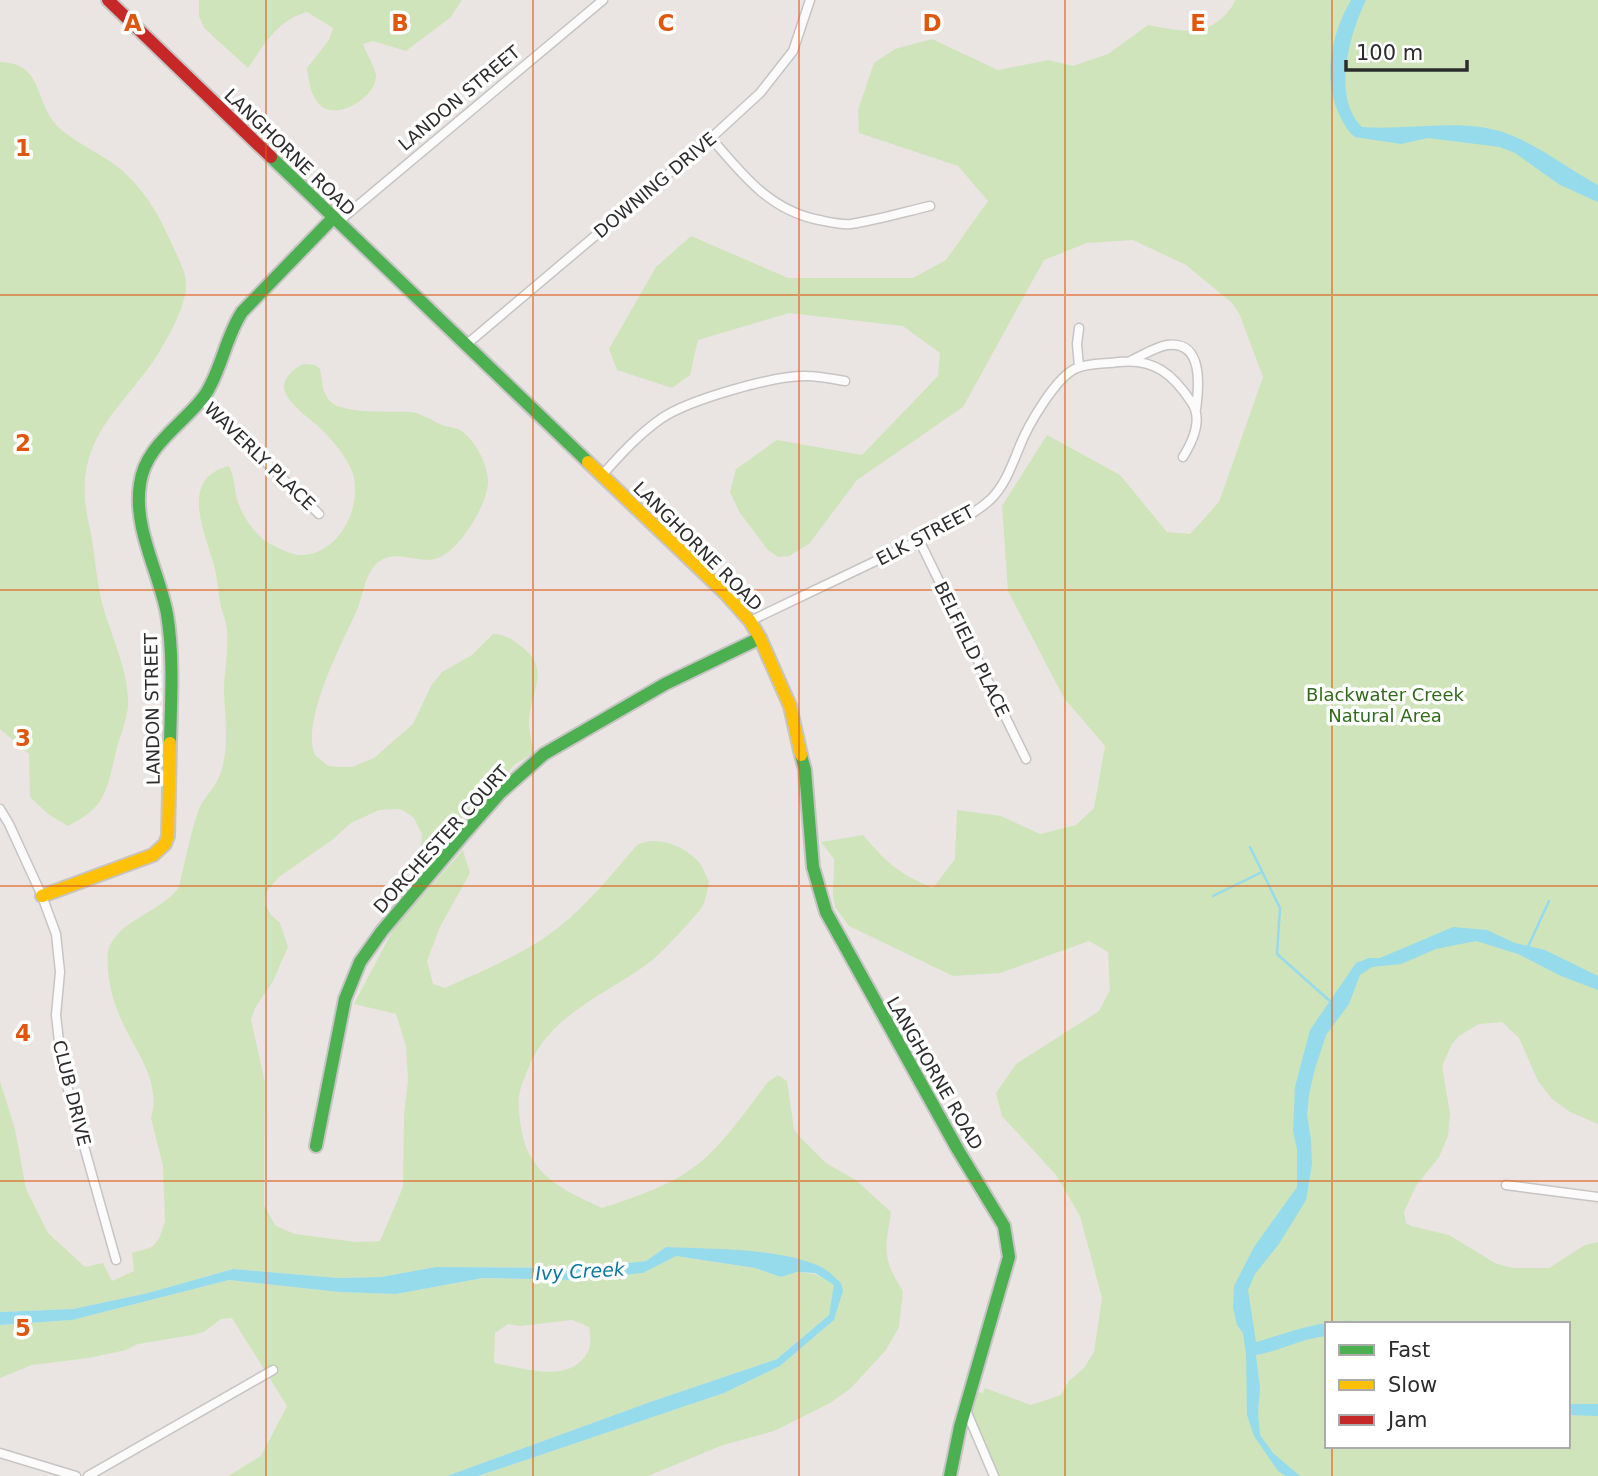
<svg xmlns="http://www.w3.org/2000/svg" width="1598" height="1476" font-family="'DejaVu Sans',sans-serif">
  <rect width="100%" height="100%" fill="#eae5e2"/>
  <!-- green -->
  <path fill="#cfe4bb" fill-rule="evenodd" d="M199 0H462L451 17 406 51 373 41 363 44C366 53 374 65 376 75 378 96 335 123 319 104 310 94 309 81 307 68L329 40 333 28 307 12C277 20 265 44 248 68L204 28 199 16Z
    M1235 0H1598V1124L1570 1112 1552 1099 1538 1081 1519 1038 1502 1022 1479 1024 1459 1036 1452 1044 1442 1066 1450 1113 1448 1136 1439 1157 1416 1186 1404 1212 1406 1223 1411 1226 1449 1235 1495 1263 1512 1268H1549L1585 1245 1598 1242V1476H994L965 1408 971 1391 983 1393 985 1388 1031 1405 1061 1395 1069 1381 1084 1368 1094 1352 1102 1298 1080 1216 1056 1175 1002 1116 996 1093 1016 1064 1099 1011 1110 990 1108 952 1089 941 1000 973 953 976 849 926 835 907 833 896 834 859 821 842 863 835C887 863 899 874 933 888L955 859 957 810 1001 816 1040 834 1076 825 1094 808 1105 746 1064 698 1008 591 1002 506 1047 435 1120 475 1167 532 1190 534 1219 502 1263 377 1239 313 1232 303 1186 265 1133 240 1087 243 1044 260 963 407 857 480 809 544 789 556 778 557 768 550 740 513 730 492 736 469 777 440 862 455 938 376 940 353 903 326 789 313 698 340 690 375 672 388 617 370 609 349 656 267 691 236 788 278H913L946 260 988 201 958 166 859 133 858 110 874 63 895 49 932 39 998 70 1048 60 1073 66 1108 54 1148 25C1178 30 1203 39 1226 14 1230 9 1233 6 1235 0ZM1327 1324H1568V1446H1327Z
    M0 62C37 63 35 89 49 115 53 123 63 132 71 137 88 149 108 158 124 172 150 197 161 219 175 251 182 266 189 278 185 295 180 320 156 360 140 379 109 418 81 446 85 499 86 515 91 530 93 546 96 569 98 591 105 613 114 643 129 673 128 705 127 722 118 739 115 756 106 794 104 808 68 826L48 814 30 797 29 754 0 729Z
    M304 364 315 365 320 369C322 380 322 395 332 403 347 414 392 411 411 412 420 413 431 420 440 424 446 427 454 427 460 430 475 440 486 461 488 479 490 502 458 554 435 559 419 563 398 551 383 559 365 568 364 594 357 610 343 641 300 722 315 755L328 766 340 767H352L374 758 413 724 431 686 442 672 472 655 493 634C503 634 510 638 518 644 555 670 528 691 529 725 530 735 532 744 534 753L514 765 499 783 448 831 424 863 420 858 422 834 414 818 404 811 398 809 379 810 351 823 332 840 279 877 266 892 265 904 271 915 280 923 288 947 273 981 255 1008 251 1020 265 1082 264 1206 276 1226 295 1234 356 1242 380 1241 403 1187 404 1115 408 1081 406 1046 396 1014 354 1004 394 928 463 850 470 873 440 927 427 961 433 984 445 988C484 970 525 954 559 927 589 903 612 874 637 845 657 835 683 845 699 862 703 867 706 876 709 882 707 890 706 901 702 907 694 918 661 954 650 962 606 995 549 1014 528 1069 519 1091 517 1096 520 1120 525 1173 559 1188 602 1208 632 1198 664 1188 690 1170 720 1150 746 1110 768 1082L778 1075 787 1081 794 1129 801 1138 826 1163 857 1181 891 1212C885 1249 882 1259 903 1291L899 1327 886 1350 851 1388 830 1403 774 1431 723 1445 648 1476H478L724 1393 780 1366 834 1320 843 1291 823 1268 666 1247 646 1261 582 1268 436 1267 381 1277 338 1278 233 1269 148 1293 73 1309 0 1312V1081L15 1129 26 1189 48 1233 85 1267 103 1263 112 1281 134 1271 132 1253 152 1247 159 1239 165 1221 163 1166 151 1118C161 1085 139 1055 125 1028 116 1010 110 991 108 971 108 962 106 954 110 945 124 918 161 912 179 887 185 862 190 834 199 809 204 797 214 789 219 777 230 751 225 720 224 692 224 669 230 646 226 623 224 616 221 609 220 602 218 590 217 577 214 565 204 531 179 478 229 466 235 477 234 490 238 502 242 516 257 537 270 544 278 548 292 555 300 555 337 556 361 510 354 478 351 462 334 442 322 430 310 418 292 408 285 392 280 381 294 367 304 364Z
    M676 1256 755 1268 781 1277 797 1272 815 1274 835 1285 829 1315 777 1359 653 1401 447 1476H228L261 1456 287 1406 232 1318 221 1319 204 1332 192 1335 138 1344 126 1350 88 1358 32 1365 0 1378V1325L72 1320 229 1280 339 1292 396 1294 483 1278 576 1280 643 1273ZM572 1320 589 1327C590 1333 591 1343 589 1349 573 1386 523 1368 494 1363L495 1333 508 1324 520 1326Z"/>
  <!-- water -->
  <path fill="#95dbeb" d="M1351 0H1366C1350 33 1331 98 1362 127 1408 131 1464 117 1508 134 1540 146 1568 169 1598 185V202L1560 185 1515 153 1500 147 1428 138 1401 144 1355 137C1348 132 1344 124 1340 116 1322 79 1331 34 1351 0Z
    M1453 927 1487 930 1515 943 1545 950 1598 976V990L1561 976 1518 954 1476 941 1436 949 1401 964 1372 967 1360 975 1349 1004 1326 1035 1314 1072 1309 1095 1307 1115 1311 1140 1312 1164 1306 1200 1279 1244 1255 1274 1248 1290 1256 1342C1291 1332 1337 1313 1374 1324H1327V1336C1302 1338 1281 1351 1256 1355L1260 1389 1258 1413 1260 1435 1273 1453 1300 1476H1286L1278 1471 1254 1436 1247 1415 1246 1354 1243 1333 1237 1325 1233 1307 1234 1286 1254 1247 1297 1187V1149L1293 1131 1295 1087 1310 1030 1356 963 1369 958H1380Z
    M666 1247C709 1249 775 1248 814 1264 825 1267 833 1276 841 1283L843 1291 834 1320 780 1366 724 1393 478 1476H447L653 1401 777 1359 829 1315 834 1285 815 1273 797 1272 781 1277 755 1268 676 1256 643 1273 576 1280 483 1278 396 1294 339 1292 229 1280 72 1320 0 1325V1312L73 1309 148 1293 233 1269 338 1278 381 1277 436 1267 582 1268 646 1261Z
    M1568 1404H1598V1416L1568 1415Z"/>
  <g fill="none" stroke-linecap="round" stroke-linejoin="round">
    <!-- stream -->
    <path stroke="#95dbeb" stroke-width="2.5" d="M1250 847 1280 908 1277 954 1331 1002
      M1213 896 1262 872
      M1527 949 1549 901"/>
    <!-- street casing -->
    <g stroke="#c6c4c4" stroke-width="11">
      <path id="street" d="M711 138C742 174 769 210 819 220 829 222 841 225 851 224 877 220 904 212 930 206
        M338 222 603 0
        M467 344 711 138 760 93 793 51 810 0
        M1132 360C1143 355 1156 347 1167 345 1204 340 1199 387 1196 409
        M1079 367 1077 344 1079 328
        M201 399 319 514
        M603 474C621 454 639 434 662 418 689 400 774 375 807 376 819 376 833 379 845 381
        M919 540 1026 759
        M750 621C801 597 852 572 903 548 932 534 967 521 991 499 1005 485 1012 465 1019 448 1027 427 1056 376 1077 368 1089 363 1106 364 1119 362 1154 358 1173 374 1192 403 1203 420 1193 441 1183 457
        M0 809 9 824 42 896 56 934 60 972 56 1015 62 1068 116 1260
        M1506 1185 1598 1197
        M965 1408 994 1476
        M0 1453 76 1476
        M88 1476 273 1370"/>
    </g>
    <!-- fast casing -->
    <g stroke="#c6c4c4" stroke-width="16">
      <path id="fast" d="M271 157 588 462
        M170 743C171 700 174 657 167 614 159 572 133 528 140 484 145 445 183 425 205 395 222 369 225 338 242 312L333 218
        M801 755 805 770 813 867 826 912 958 1150 1004 1226 1009 1257 960 1427 950 1476
        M316 1146 345 999 360 962 382 931 464 834 500 793 544 754 665 684 760 638"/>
    </g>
    <!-- slow casing -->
    <g stroke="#c6c4c4" stroke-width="16">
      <path id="slow" d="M588 462 725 593 750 621 760 638 790 706 801 755
        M42 896 153 855 165 844 168 836 170 743"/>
    </g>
    <!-- jam casing -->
    <g stroke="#c6c4c4" stroke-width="16">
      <path id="jam" d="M108 0 271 157"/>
    </g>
    <!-- street -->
    <use href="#street" stroke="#fcfbfb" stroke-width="8"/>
    <!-- fast -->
    <use href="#fast" stroke="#4caf50" stroke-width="12"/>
    <!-- slow -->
    <use href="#slow" stroke="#ffc107" stroke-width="12"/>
    <!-- jam -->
    <use href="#jam" stroke="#c62828" stroke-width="12"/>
  </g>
  <!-- grid -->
  <path fill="none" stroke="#df570e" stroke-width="2" stroke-opacity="0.55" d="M266 0V1476M533 0V1476M799 0V1476M1065 0V1476M1332 0V1324M0 295H1598M0 590H1598M0 886H1598M0 1181H1598M1332 1446V1476"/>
  <g text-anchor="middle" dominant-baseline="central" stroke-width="7" stroke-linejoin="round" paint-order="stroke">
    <!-- street labels -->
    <g font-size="18" fill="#2c2c2c" stroke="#fff">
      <text transform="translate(459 98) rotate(-40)">LANDON STREET</text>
      <text transform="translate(290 152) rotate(44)">LANGHORNE ROAD</text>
      <text transform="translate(655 185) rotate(-40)">DOWNING DRIVE</text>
      <text transform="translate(260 456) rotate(44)">WAVERLY PLACE</text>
      <text transform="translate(925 535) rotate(-28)">ELK STREET</text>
      <text transform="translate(698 546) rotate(45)">LANGHORNE ROAD</text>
      <text transform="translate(972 649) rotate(64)">BELFIELD PLACE</text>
      <text transform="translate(152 709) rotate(-91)">LANDON STREET</text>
      <text transform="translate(441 839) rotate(-48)">DORCHESTER COURT</text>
      <text transform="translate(935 1073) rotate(60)">LANGHORNE ROAD</text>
      <text transform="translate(72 1093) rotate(76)">CLUB DRIVE</text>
    </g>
    <!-- park labels -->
    <g font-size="18" fill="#316a1b" stroke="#fff">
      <text x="1385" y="694">Blackwater Creek<tspan x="1385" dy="21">Natural Area</tspan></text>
    </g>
    <!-- water labels -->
    <g font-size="19" font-style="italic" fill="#0e779e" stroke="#fff">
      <text transform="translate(580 1271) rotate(-3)">Ivy Creek</text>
    </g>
  </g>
  <g font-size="23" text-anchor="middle" font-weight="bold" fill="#df570e" stroke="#fff" stroke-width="7" stroke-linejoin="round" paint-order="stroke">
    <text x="133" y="31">A</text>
    <text x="400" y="31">B</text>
    <text x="666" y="31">C</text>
    <text x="932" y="31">D</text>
    <text x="1198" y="31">E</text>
    <text x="23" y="156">1</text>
    <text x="23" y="451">2</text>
    <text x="23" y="746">3</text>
    <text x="23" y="1041">4</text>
    <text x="23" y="1336">5</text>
  </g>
  <!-- legend -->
  <rect x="1325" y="1322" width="245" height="126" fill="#ffffff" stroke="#ababab" stroke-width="2"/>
  <rect x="1339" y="1345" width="35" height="10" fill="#4caf50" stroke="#ababab" stroke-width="2"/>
  <text x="1388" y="1357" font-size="21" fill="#2c2c2c">Fast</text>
  <rect x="1339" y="1380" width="35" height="10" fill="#ffc107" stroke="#ababab" stroke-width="2"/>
  <text x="1388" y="1392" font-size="21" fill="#2c2c2c">Slow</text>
  <rect x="1339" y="1415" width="35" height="10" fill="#c62828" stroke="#ababab" stroke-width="2"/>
  <text x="1388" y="1427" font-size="21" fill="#2c2c2c">Jam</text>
  <!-- scale -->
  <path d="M1346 60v10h121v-10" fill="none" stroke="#2c2c2c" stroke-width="3.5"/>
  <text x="1356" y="60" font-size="21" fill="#2c2c2c" stroke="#ffffff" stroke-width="5" paint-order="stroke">100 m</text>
</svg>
